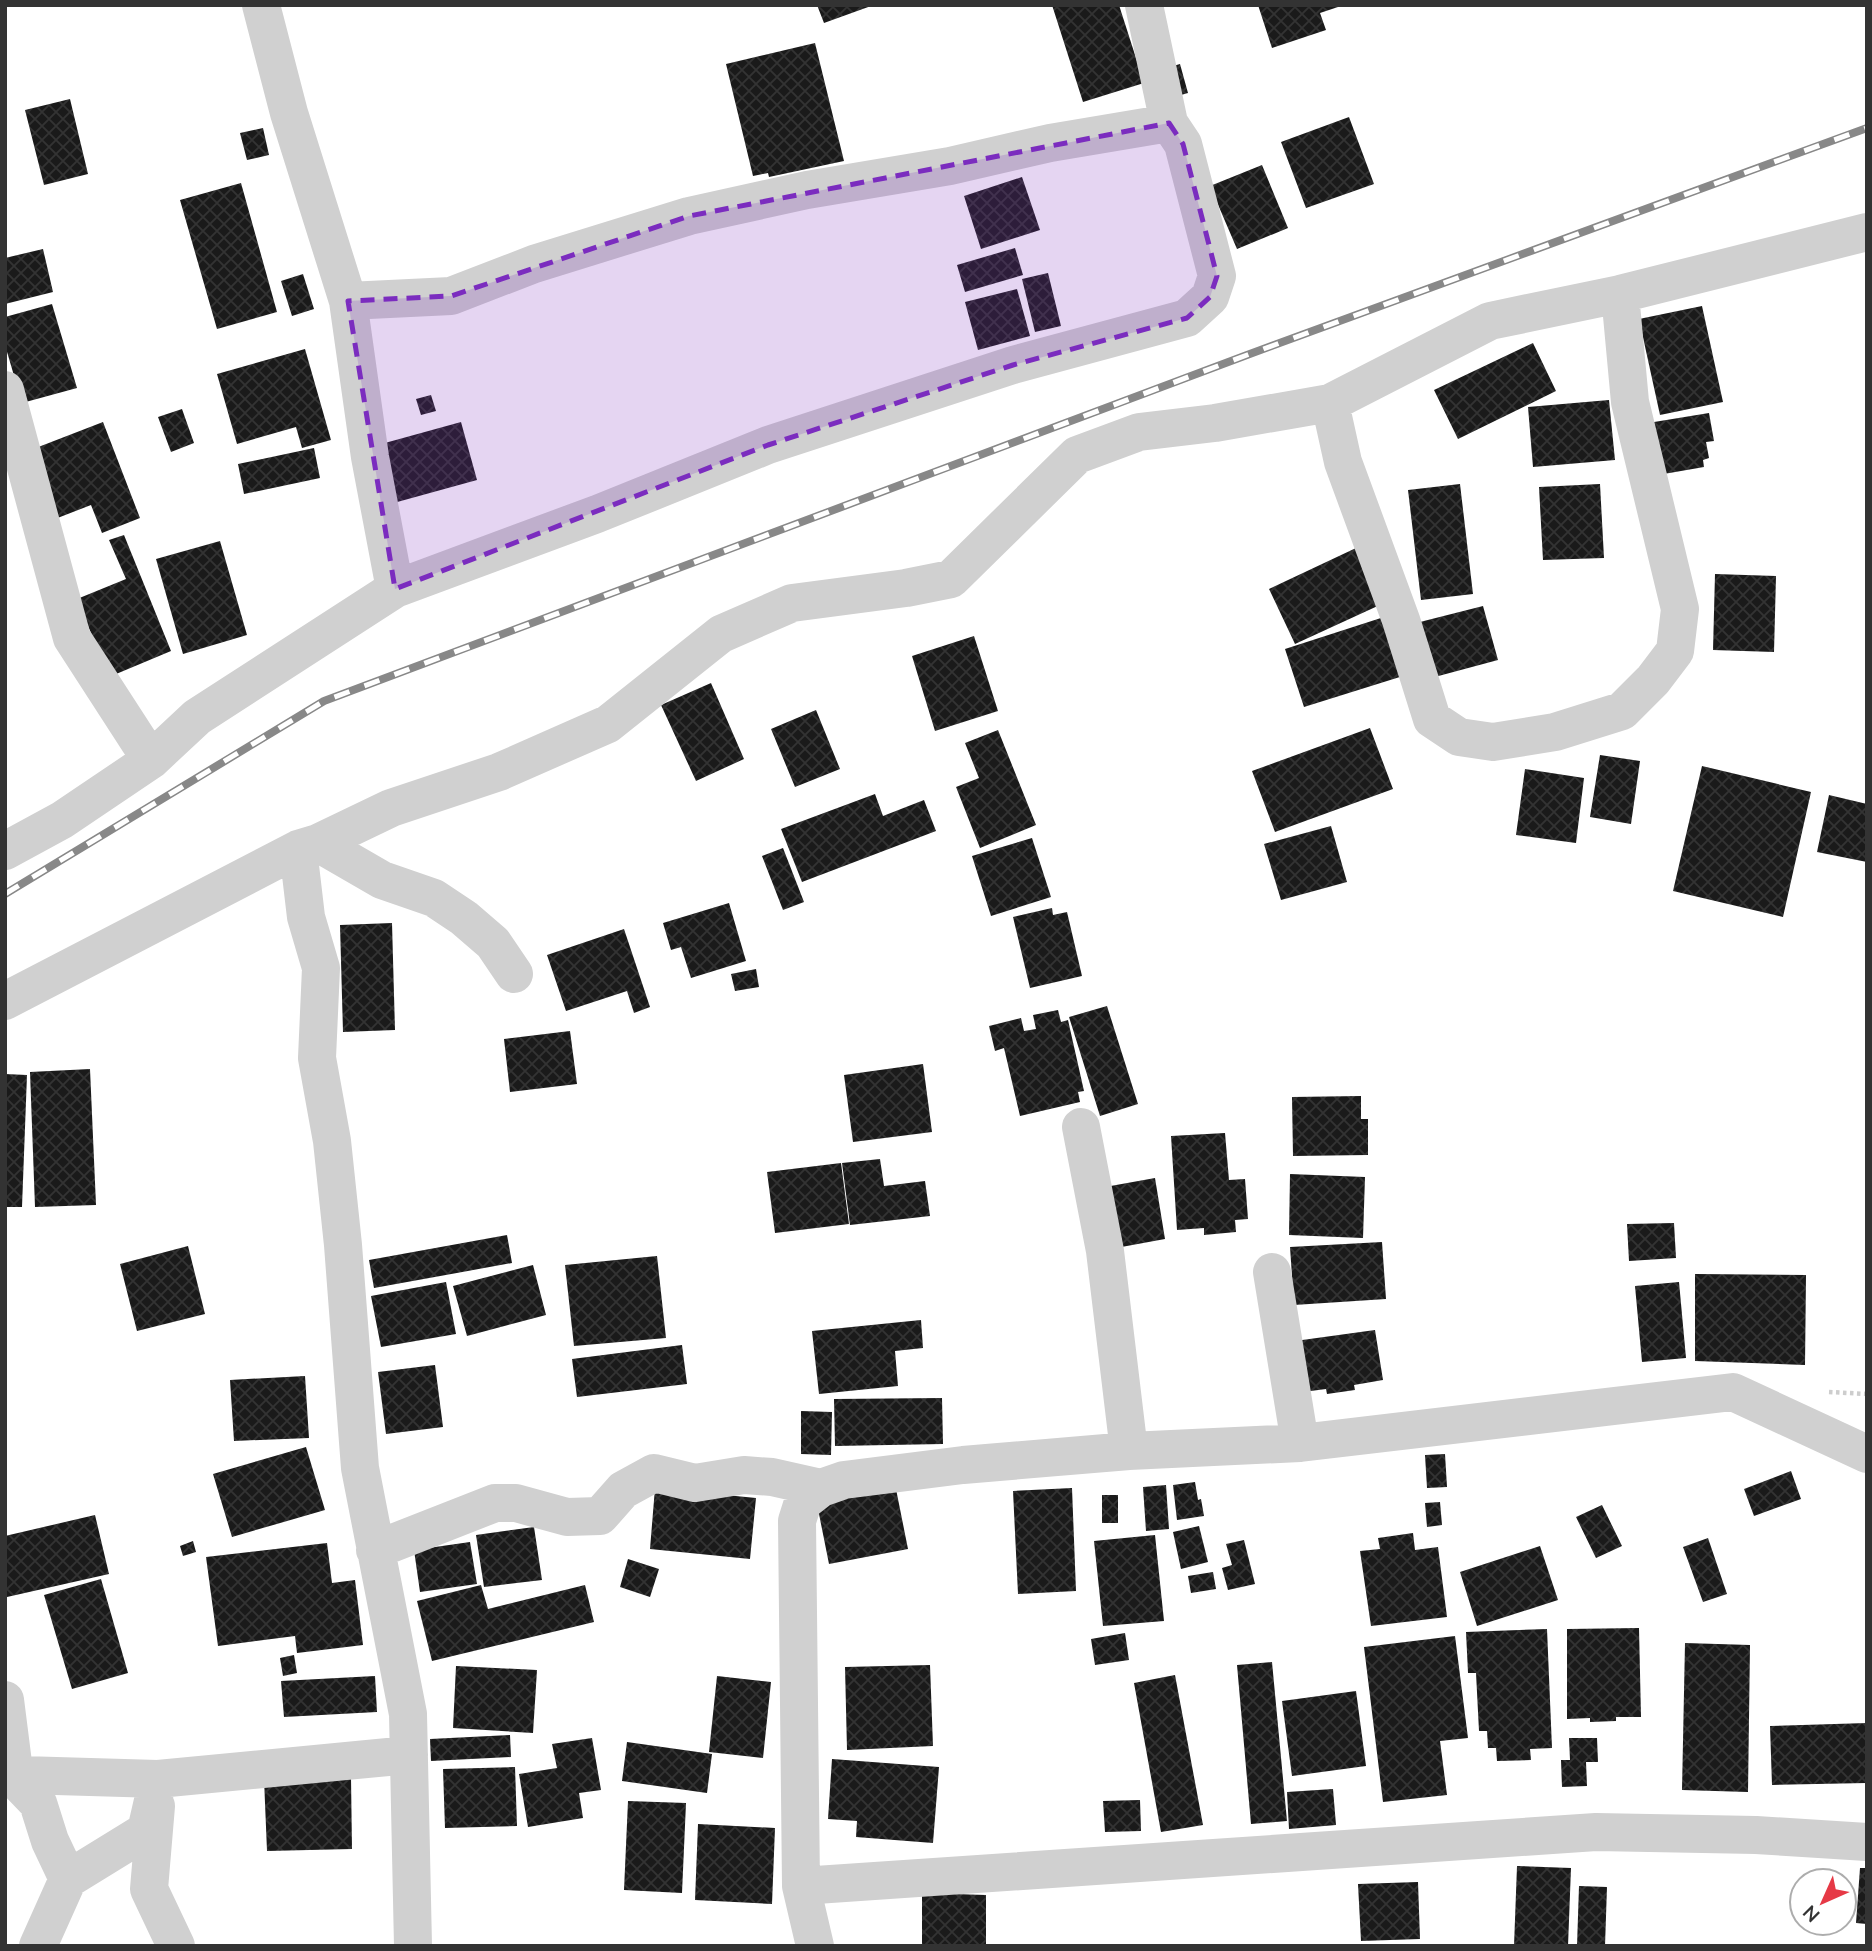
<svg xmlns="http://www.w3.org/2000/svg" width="1872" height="1951" font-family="'Nunito Sans',sans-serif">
  <defs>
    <pattern id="building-cross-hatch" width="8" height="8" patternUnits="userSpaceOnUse" patternTransform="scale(1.75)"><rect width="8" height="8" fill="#1a1a1a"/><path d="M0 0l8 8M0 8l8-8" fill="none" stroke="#333"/></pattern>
  </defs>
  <rect width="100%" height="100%" fill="#fff"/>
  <!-- building -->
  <path fill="url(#building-cross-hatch)" d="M817 5H871V6L824 23Z
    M1052 5H1119L1144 83 1083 102Z
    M1258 5H1341V6L1320 13 1326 30 1272 48Z
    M815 43 844 161 769 177 768 173 753 176 726 64Z
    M1180 64 1188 93 1174 97 1166 68Z
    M70 99 88 174 44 185 25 110Z
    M1349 117 1374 184 1306 208 1281 142Z
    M263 128 269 155 247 160 240 133Z
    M1262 165 1288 228 1237 249 1210 186Z
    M1022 177 1040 230 981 249 964 196Z
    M241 183 277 312 217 329 180 200Z
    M1015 248 1023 275 965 292 957 265Z
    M43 249 53 292 5 304V258Z
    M1048 273 1061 326 1035 332 1022 279Z
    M303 274 314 309 292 316 281 281Z
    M1017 289 1030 336 978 350 965 302Z
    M52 304 77 388 22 403 5 345V317Z
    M1702 306 1723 402 1660 415 1639 319Z
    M1533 343 1556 391 1458 439 1434 390Z
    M305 349 331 440 302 448 296 427 237 444 217 374Z
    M431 395 436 411 421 415 416 399Z
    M1609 400 1615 460 1533 467 1528 407Z
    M182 409 194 443 171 452 158 417Z
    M1709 413 1714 441 1706 442 1709 458 1703 460 1704 467 1658 475 1648 423Z
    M103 422 140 518 102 533 91 505 55 519 28 451Z
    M461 422 477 480 390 504 374 446Z
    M314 448 320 478 244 494 238 464Z
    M1460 484 1473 594 1421 600 1408 490Z
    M1600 484 1604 558 1543 560 1539 487Z
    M124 535 171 651 109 677 77 599 126 579 109 540Z
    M220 541 247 635 183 654 156 559Z
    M1356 548 1382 604 1295 644 1269 589Z
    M1715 574 1776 576 1774 652 1713 650Z
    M1483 606 1498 660 1431 678 1416 623Z
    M1384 617 1403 676 1304 707 1285 649Z
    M974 636 998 711 935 731 912 656Z
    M711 683 744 759 696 781 661 705Z
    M816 710 840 769 795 787 771 729Z
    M1370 728 1393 789 1275 832 1252 771Z
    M998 730 1036 825 980 848 956 787 979 778 965 743Z
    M1600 755 1640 761 1631 824 1590 817Z
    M1702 766 1811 792 1783 917 1673 891Z
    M1525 769 1584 778 1576 843 1516 835Z
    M875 794 883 816 924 800 936 831 802 882 781 829Z
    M1829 795 1867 804V862L1817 852Z
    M1331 826 1347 882 1281 900 1264 844Z
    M1032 838 1051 897 991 916 972 856Z
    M783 848 804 902 783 910 762 856Z
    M729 903 746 961 691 978 681 947 671 950 663 923Z
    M1052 908 1053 915 1067 912 1082 976 1030 988 1013 917Z
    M392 923 395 1030 343 1032 340 925Z
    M624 929 650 1007 634 1013 627 991 566 1011 547 955Z
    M756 969 759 987 735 991 731 974Z
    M1107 1006 1138 1104 1100 1116 1069 1017Z
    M1058 1010 1061 1022 1068 1020 1084 1091 1078 1092 1080 1102 1020 1116 1004 1048 995 1051 989 1026 1021 1018 1024 1031 1036 1029 1033 1015Z
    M570 1031 577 1084 510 1092 504 1039Z
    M923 1064 932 1132 853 1142 844 1075Z
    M90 1069 96 1205 35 1207 30 1072Z
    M5 1074 27 1075 22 1207H5Z
    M1361 1096V1119H1368V1155L1293 1156 1292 1097Z
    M1225 1133 1229 1180 1245 1179 1248 1219 1235 1220 1236 1232 1204 1235V1228L1177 1230 1171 1136Z
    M880 1159 884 1186 925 1181 930 1216 850 1225 842 1163Z
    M841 1163 849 1224 775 1233 767 1172Z
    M1290 1174 1365 1177 1363 1238 1289 1235Z
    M1155 1178 1165 1239 1116 1248 1105 1187Z
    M1674 1223 1676 1258 1629 1261 1627 1224Z
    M507 1235 512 1263 374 1288 369 1260Z
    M1382 1242 1386 1299 1294 1305 1290 1247Z
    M188 1246 205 1314 137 1331 120 1264Z
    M657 1256 666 1338 574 1346 565 1265Z
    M533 1265 546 1315 467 1336 453 1286Z
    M1695 1274 1806 1275 1805 1365 1695 1361Z
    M446 1282 456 1334 381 1347 371 1296Z
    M1679 1282 1686 1358 1642 1362 1635 1286Z
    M921 1320 923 1348 895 1351 898 1386 819 1394 812 1331Z
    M1375 1330 1383 1380 1354 1385 1355 1390 1327 1394 1326 1389 1303 1392 1295 1341Z
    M682 1345 687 1384 577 1397 572 1359Z
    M435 1365 443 1427 386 1434 378 1372Z
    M305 1376 309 1438 234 1441 230 1380Z
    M942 1398 943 1444 835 1446 834 1399Z
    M801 1411 832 1412 831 1455 801 1454Z
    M306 1447 325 1510 232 1537 213 1474Z
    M1445 1454 1447 1487 1427 1488 1425 1455Z
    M1791 1471 1801 1499 1754 1516 1744 1489Z
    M1195 1482 1198 1500 1201 1499 1204 1516 1177 1520 1173 1485Z
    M1166 1485 1169 1529 1146 1531 1143 1487Z
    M655 1488 756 1498 750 1559 650 1549Z
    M1072 1488 1076 1591 1018 1594 1013 1491Z
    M896 1489 908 1549 829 1564 817 1504Z
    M1102 1495H1118V1523H1102Z
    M1440 1502 1442 1525 1427 1527 1425 1503Z
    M1602 1505 1622 1546 1596 1558 1576 1517Z
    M95 1515 109 1574 7 1597 5 1536Z
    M1199 1526 1208 1562 1181 1569 1173 1532Z
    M534 1527 542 1580 484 1587 476 1535Z
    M1413 1533 1415 1550 1438 1547 1447 1617 1371 1626 1360 1551 1380 1549 1378 1538Z
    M1155 1535 1164 1621 1103 1626 1094 1541Z
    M1708 1538 1727 1594 1703 1602 1683 1547Z
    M1244 1540 1255 1584 1228 1590 1222 1568 1232 1565 1226 1544Z
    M193 1541 196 1552 183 1556 180 1546Z
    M470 1542 477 1584 420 1592 414 1550Z
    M327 1543 332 1583 355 1580 363 1645 297 1653 295 1636 218 1646 206 1557Z
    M1540 1546 1558 1600 1477 1626 1460 1572Z
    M628 1559 659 1569 650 1597 620 1587Z
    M1213 1572 1216 1589 1191 1593 1188 1576Z
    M101 1579 128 1673 72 1689 44 1595Z
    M481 1585 488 1609 585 1585 594 1622 432 1661 417 1601Z
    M1639 1628 1641 1717H1616V1721L1590 1722V1718L1567 1719V1629Z
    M1547 1629 1552 1748 1530 1749 1531 1760 1497 1761 1496 1748H1488L1487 1731H1479L1476 1673H1468L1466 1632Z
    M1125 1633 1129 1660 1095 1665 1091 1639Z
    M1455 1636 1468 1738 1440 1741 1447 1795 1383 1802 1364 1647Z
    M1685 1643 1750 1645 1748 1792 1682 1790Z
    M294 1655 297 1673 283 1676 280 1658Z
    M1272 1662 1287 1821 1251 1824 1237 1665Z
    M930 1665 933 1746 847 1750 845 1667Z
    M456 1666 537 1670 533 1733 453 1728Z
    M1175 1675 1203 1825 1161 1832 1134 1683Z
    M375 1676 377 1712 284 1717 281 1681Z
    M717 1676 771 1682 763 1758 709 1752Z
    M1356 1691 1366 1766 1292 1776 1282 1701Z
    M1867 1723V1783L1772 1785 1770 1726Z
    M510 1735 511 1757 431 1761 430 1739Z
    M592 1738 601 1790 579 1793 583 1818 528 1827 519 1774 557 1768 552 1744Z
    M1569 1738H1597L1598 1762H1586L1587 1786 1562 1787 1561 1760H1570Z
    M627 1742 712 1754 707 1793 622 1781Z
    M832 1759 939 1767 933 1843 856 1837 857 1821 828 1819Z
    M515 1767 517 1826 445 1828 443 1769Z
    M351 1777 352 1849 267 1851 264 1779Z
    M1333 1789 1336 1825 1289 1829 1287 1792Z
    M1140 1800 1141 1831 1105 1832 1103 1801Z
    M628 1801 686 1803 682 1893 624 1890Z
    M698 1824 775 1828 772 1904 695 1900Z
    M1517 1866 1571 1868 1568 1946H1514Z
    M1860 1868H1867V1924L1856 1923Z
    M1418 1882 1420 1939 1361 1941 1358 1884Z
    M1579 1886 1607 1887 1605 1946H1577Z
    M922 1893 986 1895V1946H922Z"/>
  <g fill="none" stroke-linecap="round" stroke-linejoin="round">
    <!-- path -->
    <path stroke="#cdcdcd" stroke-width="4.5" stroke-dasharray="3.5 3.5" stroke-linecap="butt" d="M1829 1392 1867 1394"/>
    <!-- street -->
    <path stroke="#d0d0d0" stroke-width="38" d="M261 5 289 113 348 301 370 457 395 589
      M348 301 451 296 534 264 689 216 807 190 950 166 1050 143 1169 123
      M5 390 72 638 151 760
      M1330 403 1343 462 1401 620 1432 719 1459 737 1493 742 1555 732 1622 711 1653 680 1675 651 1680 609 1630 402 1620 294
      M318 843 382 880 434 898 464 918 493 943 514 974
      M298 849 306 917 321 968 317 1058 332 1141 343 1245 360 1468 408 1714 413 1946
      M5 851 62 820 151 760 197 717 395 589 597 514 768 445 1013 365 1187 318 1210 297 1217 276 1183 144 1169 123 1144 5
      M5 1001 298 849 318 843 391 808 499 772 608 724 721 634 792 603 906 588 951 579 1077 455 1139 432 1215 423 1330 403 1490 321 1620 294 1867 232
      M1081 1127 1105 1251 1129 1451
      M1272 1272 1300 1443
      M375 1550 495 1503H516L567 1517 600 1516 623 1490 654 1473 695 1483 744 1475 772 1477 821 1488
      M5 1700 15 1779 38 1803 50 1841 68 1879
      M5 1777 22 1775 158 1779 409 1755
      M156 1806 149 1889 176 1946
      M801 1886 797 1521 803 1502 821 1488 844 1480 963 1465 1129 1451 1300 1443 1733 1392 1867 1454
      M38 1946 68 1879 146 1831 158 1779
      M815 1946 801 1886 1596 1832 1756 1835 1867 1842"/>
    <!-- rail casing -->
    <g stroke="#888" stroke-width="8">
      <path id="rail" d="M5 894 324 701 1247 355 1867 128"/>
    </g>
    <!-- rail -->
    <use href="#rail" stroke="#fff" stroke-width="5" stroke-dasharray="16" stroke-linecap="butt"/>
  </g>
  <!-- marked area -->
  <path fill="#7b2cbf" fill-opacity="0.2" stroke="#7b2cbf" stroke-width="5" stroke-dasharray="14 9" stroke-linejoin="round" d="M1169 123 1183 144 1217 276 1210 297 1187 318 1013 365 768 445 395 589 348 301 451 296 689 216Z"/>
  <!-- border -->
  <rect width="1872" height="1951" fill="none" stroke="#333333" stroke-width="14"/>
  <!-- north arrow -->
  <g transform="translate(1823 1902) rotate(225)"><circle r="33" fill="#ffffff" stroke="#adadad" stroke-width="2"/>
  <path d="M0-5L12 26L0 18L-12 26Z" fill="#e63946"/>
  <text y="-10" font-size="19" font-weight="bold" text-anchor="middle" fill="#333333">N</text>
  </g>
</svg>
